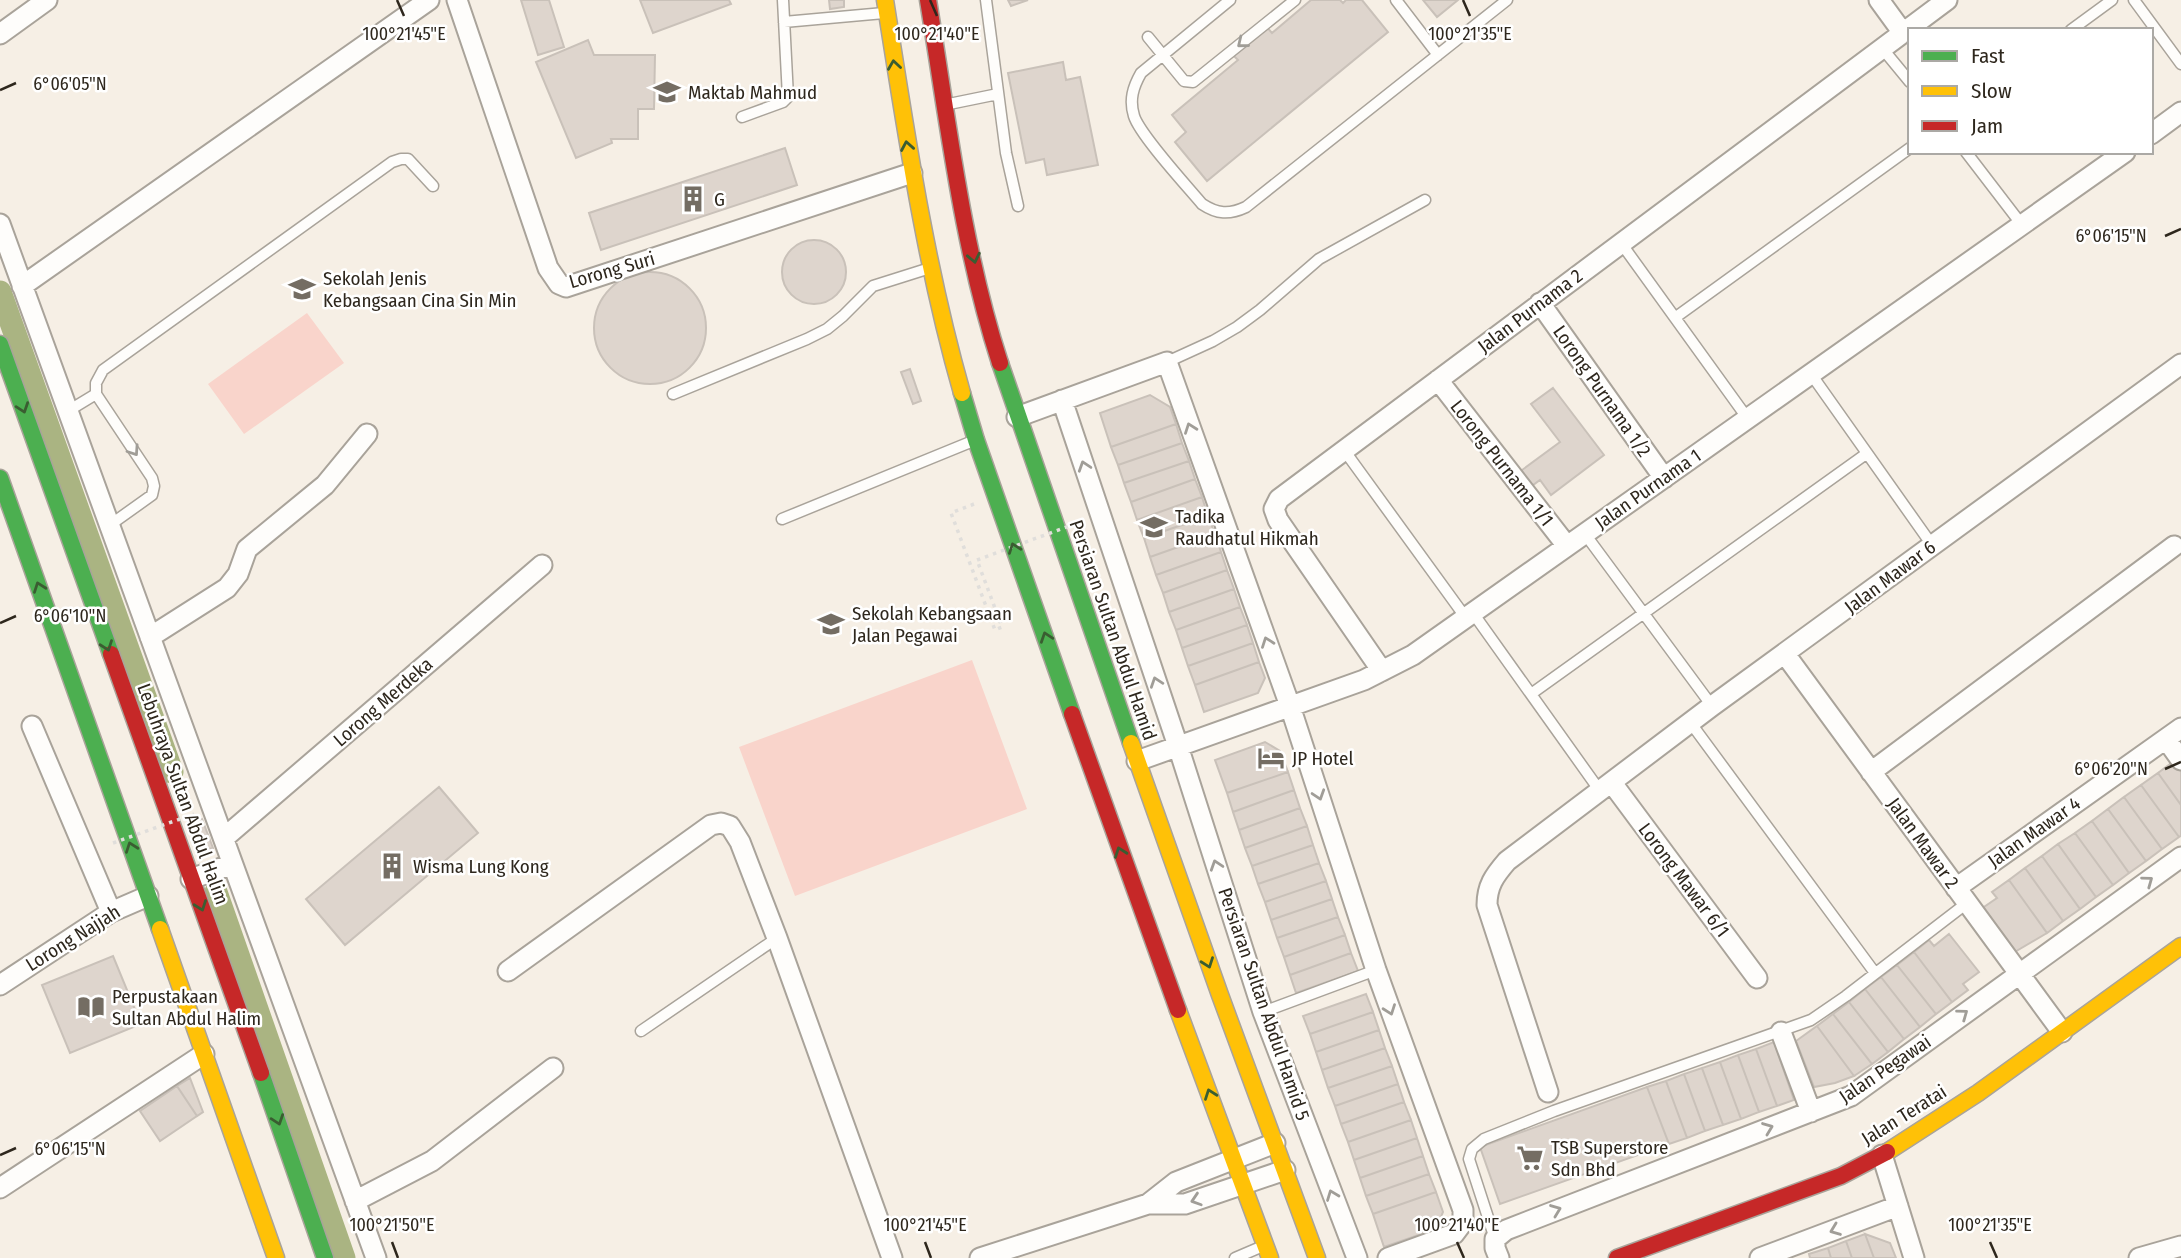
<svg xmlns="http://www.w3.org/2000/svg" width="2181" height="1258" font-family="'Fira Sans Condensed',sans-serif">
  <rect width="100%" height="100%" fill="#f6efe5"/>
  <!-- green -->
  <path fill="#f9d4cb" d="M307 313 344 363 244 434 208 384Z
    M972 660 1027 809 795 896 739 747Z"/>
  <g fill="none" stroke-linecap="round" stroke-linejoin="round">
    <!-- canal -->
    <path stroke="#aab482" stroke-width="23" d="M0 292 172 772
      M216 892 344 1258"/>
  </g>
  <!-- building -->
  <path fill="#ded5cd" stroke="#c9c1b9" stroke-width="2" d="M521 0H549L564 47 538 55Z
    M640 0H729L731 4 653 33Z
    M829 0H844V7L830 9Z
    M1008 0H1028L1011 6Z
    M1311 0H1340L1343 3 1346 0H1362L1388 32 1207 181 1175 142 1186 132 1172 115 1238 60 1232 54 1266 26 1272 33Z
    M1423 0H1458L1437 17Z
    M588 40 594 55H655L654 109H638V139H611L612 143 576 158 536 62Z
    M1063 62 1066 80 1080 77 1098 165 1047 175 1044 159 1026 163 1008 73Z
    M785 148 797 185 601 250 589 213Z
    M782 272a32 32 0 1 1 64 0a32 32 0 1 1-64 0Z
    M594 328a56 56 0 1 1 112 0a56 56 0 1 1-112 0Z
    M910 369 921 401 913 404 901 372Z
    M1553 388 1604 455 1551 495 1540 480 1525 491 1514 476 1560 442 1531 404Z
    M1150 395 1170 407 1176 424 1111 447 1100 413Z
    M1176 424 1182 443 1118 465 1111 447Z
    M1182 443 1189 461 1124 483 1118 465Z
    M1189 461 1195 479 1131 502 1124 483Z
    M1195 479 1202 497 1137 520 1131 502Z
    M1202 497 1208 516 1144 538 1137 520Z
    M1208 516 1215 534 1150 557 1144 538Z
    M1215 534 1221 552 1156 575 1150 557Z
    M1221 552 1227 570 1163 593 1156 575Z
    M1227 570 1234 589 1169 612 1163 593Z
    M1234 589 1240 607 1176 630 1169 612Z
    M1240 607 1247 625 1182 648 1176 630Z
    M1247 625 1253 643 1188 666 1182 648Z
    M1253 643 1259 662 1195 685 1188 666Z
    M1259 662 1265 678 1258 693 1204 712 1195 685Z
    M1265 742 1280 751 1288 772 1227 793 1215 760Z
    M2174 761 2181 771V805L2158 773Z
    M1288 772 1294 790 1233 812 1227 793Z
    M2158 773 2181 805V836L2179 837 2141 785Z
    M2141 785 2179 837 2162 849 2124 797Z
    M439 787 478 833 345 945 306 899Z
    M1294 790 1300 808 1239 830 1233 812Z
    M2124 797 2162 849 2146 861 2108 809Z
    M1300 808 1307 826 1245 848 1239 830Z
    M2108 809 2146 861 2129 873 2092 821Z
    M202 819 213 848 206 850 195 821Z
    M2092 821 2129 873 2113 885 2075 833Z
    M1307 826 1313 845 1252 866 1245 848Z
    M2075 833 2113 885 2096 897 2058 844Z
    M2058 844 2096 897 2080 909 2042 856Z
    M1313 845 1319 863 1258 884 1252 866Z
    M2042 856 2080 909 2063 921 2025 868Z
    M1319 863 1326 881 1265 902 1258 884Z
    M2025 868 2063 921 2047 933 2009 880Z
    M2009 880 2047 933 2013 953 1981 909 1997 898 1992 892Z
    M1326 881 1332 899 1271 920 1265 902Z
    M1332 899 1338 917 1277 938 1271 920Z
    M1338 917 1345 935 1284 957 1277 938Z
    M1949 934 1979 972 1963 984 1968 990 1952 1002 1914 952 1929 940 1934 946Z
    M1345 935 1351 953 1290 975 1284 957Z
    M1914 952 1952 1002 1936 1014 1897 965Z
    M1351 953 1358 971 1296 993 1290 975Z
    M113 956 141 1024 70 1053 42 985Z
    M1897 965 1936 1014 1920 1027 1881 977Z
    M1881 977 1920 1027 1904 1039 1865 989Z
    M1865 989 1904 1039 1888 1052 1849 1002Z
    M1366 994 1373 1012 1310 1034 1303 1016Z
    M1849 1002 1888 1052 1872 1064 1833 1014Z
    M1373 1012 1379 1030 1316 1052 1310 1034Z
    M1833 1014 1872 1064 1854 1076 1817 1026Z
    M1817 1026 1854 1076 1835 1083 1814 1087 1796 1041Z
    M1379 1030 1385 1048 1322 1070 1316 1052Z
    M1774 1042 1794 1100 1777 1106 1756 1049Z
    M1385 1048 1392 1066 1328 1088 1322 1070Z
    M1756 1049 1777 1106 1759 1112 1738 1055Z
    M1738 1055 1759 1112 1741 1119 1720 1062Z
    M1720 1062 1741 1119 1723 1125 1702 1068Z
    M1392 1066 1398 1084 1335 1106 1328 1088Z
    M1702 1068 1723 1125 1705 1131 1684 1074Z
    M1684 1074 1705 1131 1687 1138 1666 1081Z
    M190 1078 203 1112 197 1116 177 1086Z
    M1666 1081 1687 1138 1669 1144 1647 1087Z
    M1398 1084 1404 1102 1341 1124 1335 1106Z
    M177 1086 197 1116 160 1141 140 1111Z
    M1647 1087 1669 1144 1500 1204 1480 1147Z
    M1404 1102 1411 1120 1348 1142 1341 1124Z
    M1411 1120 1417 1138 1354 1160 1348 1142Z
    M1417 1138 1423 1156 1360 1178 1354 1160Z
    M1423 1156 1429 1174 1366 1196 1360 1178Z
    M1429 1174 1436 1192 1373 1214 1366 1196Z
    M1436 1192 1443 1212 1436 1229 1384 1247 1373 1214Z
    M1865 1234 1874 1258H1852L1846 1241Z
    M1865 1234 1890 1243 1896 1258H1874Z
    M1846 1241 1852 1258H1831L1828 1248Z
    M1828 1248 1831 1258H1810L1809 1254Z"/>
  <g fill="none" stroke-linecap="round" stroke-linejoin="round">
    <!-- lane casing -->
    <g stroke="#a9a39a" stroke-width="13">
      <path id="lane" d="M986 0 1006 153 1018 206
        M1230 0 1141 73C1133 87 1129 100 1134 116 1140 135 1186 185 1202 204 1217 214 1229 215 1246 207L1507 0
        M1396 0 1438 55
        M2134 0 2181 64
        M784 22 884 13
        M2071 30 2112 0
        M1148 37 1184 81 1193 82 1295 0
        M1882 48 1910 82
        M949 104 998 94
        M742 117 783 102 788 97 783 0
        M1966 152 2022 225
        M1621 243 1748 419
        M1676 317 1910 148
        M1167 362 1213 341 1237 327 1260 310 1319 259 1425 200
        M1811 374 1932 545
        M673 394 807 339 827 329 843 316 873 286 930 268
        M68 411 96 394
        M1344 450 1466 618
        M782 519 973 441
        M110 525 152 495 154 486 152 478 96 394V383L103 370 392 162 401 159H408L433 186
        M1585 534 1712 706
        M1473 613 1600 791
        M1531 694 1866 454
        M1690 722 1875 973
        M1263 1012 1376 970
        M641 1031 777 938
        M1495 1239 1469 1159 1472 1149 1484 1139 1554 1111 1811 1020 1846 996 1967 903
        M1235 1258 1263 1246"/>
    </g>
    <!-- street casing -->
    <g stroke="#a9a39a" stroke-width="23">
      <path id="street" d="M457 0 548 268 559 284 566 287 912 173
        M1879 0 1903 33
        M0 34 47 0
        M2151 134 2181 112
        M0 224 376 1258
        M22 286 429 0
        M1540 303 1664 478
        M1438 380 1567 546
        M1062 400 1178 746 1263 1012 1357 1258
        M1017 417 1167 362 1290 706 1376 970 1463 1210V1222L1454 1234 1388 1258
        M150 637 227 588 238 574 247 549 325 485 367 434
        M1785 654 2062 1032
        M1382 671 1278 520 1274 509 1279 499 1947 0
        M32 726 111 912
        M2166 739 2181 760
        M1137 761 1364 680 1413 655 2125 152
        M1871 772 2174 546
        M1612 783 1757 978
        M224 838 542 565
        M191 879 232 864
        M1956 888 2181 728
        M508 971 711 825 721 823 730 826 740 842 777 938 892 1258
        M0 985 111 912 148 896
        M1781 1032 1811 1112
        M1548 1092 1487 905C1487 886 1494 876 1507 861L1712 706 2181 364
        M1882 1155 1914 1258
        M0 1188 204 1054
        M355 1201 432 1161 553 1068
        M1148 1204 1176 1182 1275 1143
        M980 1258 1148 1204H1185L1285 1170
        M1499 1258 1495 1248V1239L1506 1230 1851 1096 2181 857
        M1760 1258 1898 1206
        M2139 1258 2181 1246"/>
    </g>
    <!-- fast casing -->
    <g stroke="#a9a39a" stroke-width="19">
      <path id="fast" d="M0 344 111 654
        M1000 363 1131 743
        M962 393 976 440 1072 714
        M0 478 160 929
        M261 1073 325 1258"/>
    </g>
    <!-- slow casing -->
    <g stroke="#a9a39a" stroke-width="19">
      <path id="slow" d="M885 0C906 132 925 264 962 393
        M1131 743 1220 995 1317 1258
        M160 929 276 1258
        M1178 1010 1270 1258
        M1887 1152 1978 1093 2181 946"/>
    </g>
    <!-- jam casing -->
    <g stroke="#a9a39a" stroke-width="19">
      <path id="jam" d="M928 0C948 121 962 246 1000 363
        M111 654 261 1073
        M1072 714 1178 1010
        M1617 1258 1841 1176 1887 1152"/>
    </g>
    <!-- path -->
    <path stroke="#e0dedb" stroke-width="3.5" stroke-dasharray="3.5 5" stroke-linecap="butt" d="M974 504 951 513 995 630 1002 627 977 560"/>
    <!-- lane -->
    <use href="#lane" stroke="#fefdfb" stroke-width="10"/>
    <!-- street -->
    <use href="#street" stroke="#fefdfb" stroke-width="19"/>
    <!-- fast -->
    <use href="#fast" stroke="#4caf50" stroke-width="16"/>
    <!-- slow -->
    <use href="#slow" stroke="#ffc107" stroke-width="16"/>
    <!-- jam -->
    <use href="#jam" stroke="#c62828" stroke-width="16"/>
    <!-- path-bridge -->
    <path stroke="#e0dedb" stroke-width="3.5" stroke-dasharray="3.5 5" stroke-linecap="butt" d="M977 560 1072 525
      M113 843 194 814"/>
  </g>
  <!-- one-way arrows -->
  <defs><path id="oneway-chevron" d="M-2-3.5L2.5 0L-2 3.5" fill="none" stroke-width="1.6" stroke-linecap="round" stroke-linejoin="round" transform="scale(1.75)"/></defs>
  <g stroke="#a09d97">
    <use href="#oneway-chevron" transform="translate(1242 43) rotate(141)"/>
    <use href="#oneway-chevron" transform="translate(1190 428) rotate(-110)"/>
    <use href="#oneway-chevron" transform="translate(134 451) rotate(56)"/>
    <use href="#oneway-chevron" transform="translate(1084 466) rotate(-108)"/>
    <use href="#oneway-chevron" transform="translate(1267 642) rotate(-110)"/>
    <use href="#oneway-chevron" transform="translate(1156 682) rotate(-109)"/>
    <use href="#oneway-chevron" transform="translate(1319 795) rotate(72)"/>
    <use href="#oneway-chevron" transform="translate(1216 865) rotate(-108)"/>
    <use href="#oneway-chevron" transform="translate(2148 881) rotate(-36)"/>
    <use href="#oneway-chevron" transform="translate(1390 1010) rotate(70)"/>
    <use href="#oneway-chevron" transform="translate(1963 1014) rotate(-36)"/>
    <use href="#oneway-chevron" transform="translate(1768 1128) rotate(-21)"/>
    <use href="#oneway-chevron" transform="translate(1332 1195) rotate(-111)"/>
    <use href="#oneway-chevron" transform="translate(1196 1200) rotate(162)"/>
    <use href="#oneway-chevron" transform="translate(1556 1210) rotate(-21)"/>
    <use href="#oneway-chevron" transform="translate(1835 1230) rotate(159)"/>
  </g>
  <g stroke="#3a5d31">
    <use href="#oneway-chevron" transform="translate(894 65) rotate(-98)"/>
    <use href="#oneway-chevron" transform="translate(907 146) rotate(-100)"/>
    <use href="#oneway-chevron" transform="translate(974 258) rotate(78)"/>
    <use href="#oneway-chevron" transform="translate(23 408) rotate(71)"/>
    <use href="#oneway-chevron" transform="translate(1014 548) rotate(-110)"/>
    <use href="#oneway-chevron" transform="translate(39 587) rotate(-110)"/>
    <use href="#oneway-chevron" transform="translate(1046 637) rotate(-109)"/>
    <use href="#oneway-chevron" transform="translate(107 646) rotate(70)"/>
    <use href="#oneway-chevron" transform="translate(131 847) rotate(-110)"/>
    <use href="#oneway-chevron" transform="translate(1120 852) rotate(-110)"/>
    <use href="#oneway-chevron" transform="translate(201 906) rotate(70)"/>
    <use href="#oneway-chevron" transform="translate(1208 963) rotate(70)"/>
    <use href="#oneway-chevron" transform="translate(1210 1094) rotate(-110)"/>
    <use href="#oneway-chevron" transform="translate(278 1120) rotate(71)"/>
  </g>
  <!-- ticks -->
  <path fill="none" stroke="#2e271d" stroke-width="2.5" d="M397 0 404 16M930 0 937 16M1463 0 1470 16M0 90 16 83M2165 236 2181 229M0 623 16 616M2165 769 2181 762M0 1155 16 1148M392 1242 398 1258M925 1242 931 1258M1457 1242 1464 1258M1990 1242 1997 1258"/>
  <!-- icons -->
  <defs>
    <g id="school-bare" transform="scale(2.1)"><path d="M0-5L7-2L0 1L-7-2ZM-4 1L0 2.5L4 1V4Q0 6-4 4Z" fill="#746d63" stroke="#fff" stroke-width="2.5" paint-order="stroke"/></g>
    <g id="building-bare" transform="scale(2.1)"><path d="M-4-6H4V6H1V3H-1V6H-4ZM-2.5-4.3h1.7v1.8h-1.7ZM.8-4.3h1.7v1.8H.8ZM-2.5-1h1.7V.8h-1.7ZM.8-1h1.7V.8H.8Z" fill="#746d63" stroke="#fff" stroke-width="2.5" paint-order="stroke"/></g>
    <g id="hotel-bare" transform="scale(2.1)"><path d="M-6-4.5h1.5V1H6V5H4.5V3h-9V5H-6ZM-4 0a1.8 1.8 0 1 1 3.6 0ZM.5 0V-2.5h3Q6-2.5 6 0Z" fill="#746d63" stroke="#fff" stroke-width="2.5" paint-order="stroke"/></g>
    <g id="library-bare" transform="scale(2.1)"><path d="M-6-4Q-3-5.5-.7-3.5V5Q-3 3-6 4ZM6-4Q3-5.5 .7-3.5V5Q3 3 6 4Z" fill="#746d63" stroke="#fff" stroke-width="2.5" paint-order="stroke"/></g>
    <g id="supermarket-bare" transform="scale(2.1)"><path d="M-6-5.5h2.5l.6 2H6L4.5 2H-2.5L-4.4-4H-6ZM-1.5 3.2a1.3 1.3 0 1 0 .1 0ZM3 3.2a1.3 1.3 0 1 0 .1 0Z" fill="#746d63" stroke="#fff" stroke-width="2.5" paint-order="stroke"/></g>
  </defs>
  <g fill-rule="evenodd">
    <use href="#school-bare" x="667" y="92"/>
    <use href="#building-bare" x="693" y="199"/>
    <use href="#school-bare" x="302" y="289"/>
    <use href="#school-bare" x="1154" y="527"/>
    <use href="#school-bare" x="831" y="624"/>
    <use href="#hotel-bare" x="1271" y="758"/>
    <use href="#building-bare" x="392" y="866"/>
    <use href="#library-bare" x="91" y="1007"/>
    <use href="#supermarket-bare" x="1530" y="1158"/>
  </g>
  <g text-anchor="middle" dominant-baseline="central" stroke-width="5" stroke-linejoin="round" paint-order="stroke">
    <!-- poi labels -->
    <g font-size="19" fill="#2e271d" stroke="#fff" text-anchor="start">
      <text x="688" y="92">Maktab Mahmud</text>
      <text x="714" y="199">G</text>
      <text x="323" y="278">Sekolah Jenis<tspan x="323" dy="22">Kebangsaan Cina Sin Min</tspan></text>
      <text x="1175" y="516">Tadika<tspan x="1175" dy="22">Raudhatul Hikmah</tspan></text>
      <text x="852" y="613">Sekolah Kebangsaan<tspan x="852" dy="22">Jalan Pegawai</tspan></text>
      <text x="1292" y="758">JP Hotel</text>
      <text x="413" y="866">Wisma Lung Kong</text>
      <text x="112" y="996">Perpustakaan<tspan x="112" dy="22">Sultan Abdul Halim</tspan></text>
      <text x="1551" y="1147">TSB Superstore<tspan x="1551" dy="22">Sdn Bhd</tspan></text>
    </g>
    <!-- street labels -->
    <g font-size="19" fill="#2e271d" stroke="#fff">
      <text transform="translate(612 270) rotate(-16)">Lorong Suri</text>
      <text transform="translate(1530 311) rotate(-37)">Jalan Purnama 2</text>
      <text transform="translate(1602 391) rotate(55)">Lorong Purnama 1/2</text>
      <text transform="translate(1502 463) rotate(52)">Lorong Purnama 1/1</text>
      <text transform="translate(1648 489) rotate(-35)">Jalan Purnama 1</text>
      <text transform="translate(1890 577) rotate(-37)">Jalan Mawar 6</text>
      <text transform="translate(1113 630) rotate(71)">Persiaran Sultan Abdul Hamid</text>
      <text transform="translate(383 702) rotate(-41)">Lorong Merdeka</text>
      <text transform="translate(183 794) rotate(70)">Lebuhraya Sultan Abdul Halim</text>
      <text transform="translate(2034 832) rotate(-35)">Jalan Mawar 4</text>
      <text transform="translate(1923 843) rotate(54)">Jalan Mawar 2</text>
      <text transform="translate(1684 880) rotate(53)">Lorong Mawar 6/1</text>
      <text transform="translate(73 938) rotate(-32)">Lorong Najjah</text>
      <text transform="translate(1264 1004) rotate(71)">Persiaran Sultan Abdul Hamid 5</text>
      <text transform="translate(1885 1069) rotate(-34)">Jalan Pegawai</text>
      <text transform="translate(1904 1115) rotate(-32)">Jalan Teratai</text>
    </g>
  </g>
  <g font-size="18" text-anchor="middle" fill="#2e271d" stroke="#fff" stroke-width="5" stroke-linejoin="round" paint-order="stroke">
    <text x="404" y="40">100°21'45"E</text>
    <text x="937" y="40">100°21'40"E</text>
    <text x="1470" y="40">100°21'35"E</text>
    <text x="70" y="90">6°06'05"N</text>
    <text x="2111" y="242">6°06'15"N</text>
    <text x="70" y="622">6°06'10"N</text>
    <text x="2111" y="775">6°06'20"N</text>
    <text x="70" y="1155">6°06'15"N</text>
    <text x="392" y="1231">100°21'50"E</text>
    <text x="925" y="1231">100°21'45"E</text>
    <text x="1457" y="1231">100°21'40"E</text>
    <text x="1990" y="1231">100°21'35"E</text>
  </g>
  <!-- legend -->
  <rect x="1908" y="28" width="245" height="126" fill="#ffffff" stroke="#aba9a5" stroke-width="2"/>
  <rect x="1922" y="51" width="35" height="10" fill="#4caf50" stroke="#aba9a5" stroke-width="2"/>
  <text x="1971" y="63" font-size="21" fill="#2e271d">Fast</text>
  <rect x="1922" y="86" width="35" height="10" fill="#ffc107" stroke="#aba9a5" stroke-width="2"/>
  <text x="1971" y="98" font-size="21" fill="#2e271d">Slow</text>
  <rect x="1922" y="121" width="35" height="10" fill="#c62828" stroke="#aba9a5" stroke-width="2"/>
  <text x="1971" y="133" font-size="21" fill="#2e271d">Jam</text>
</svg>
